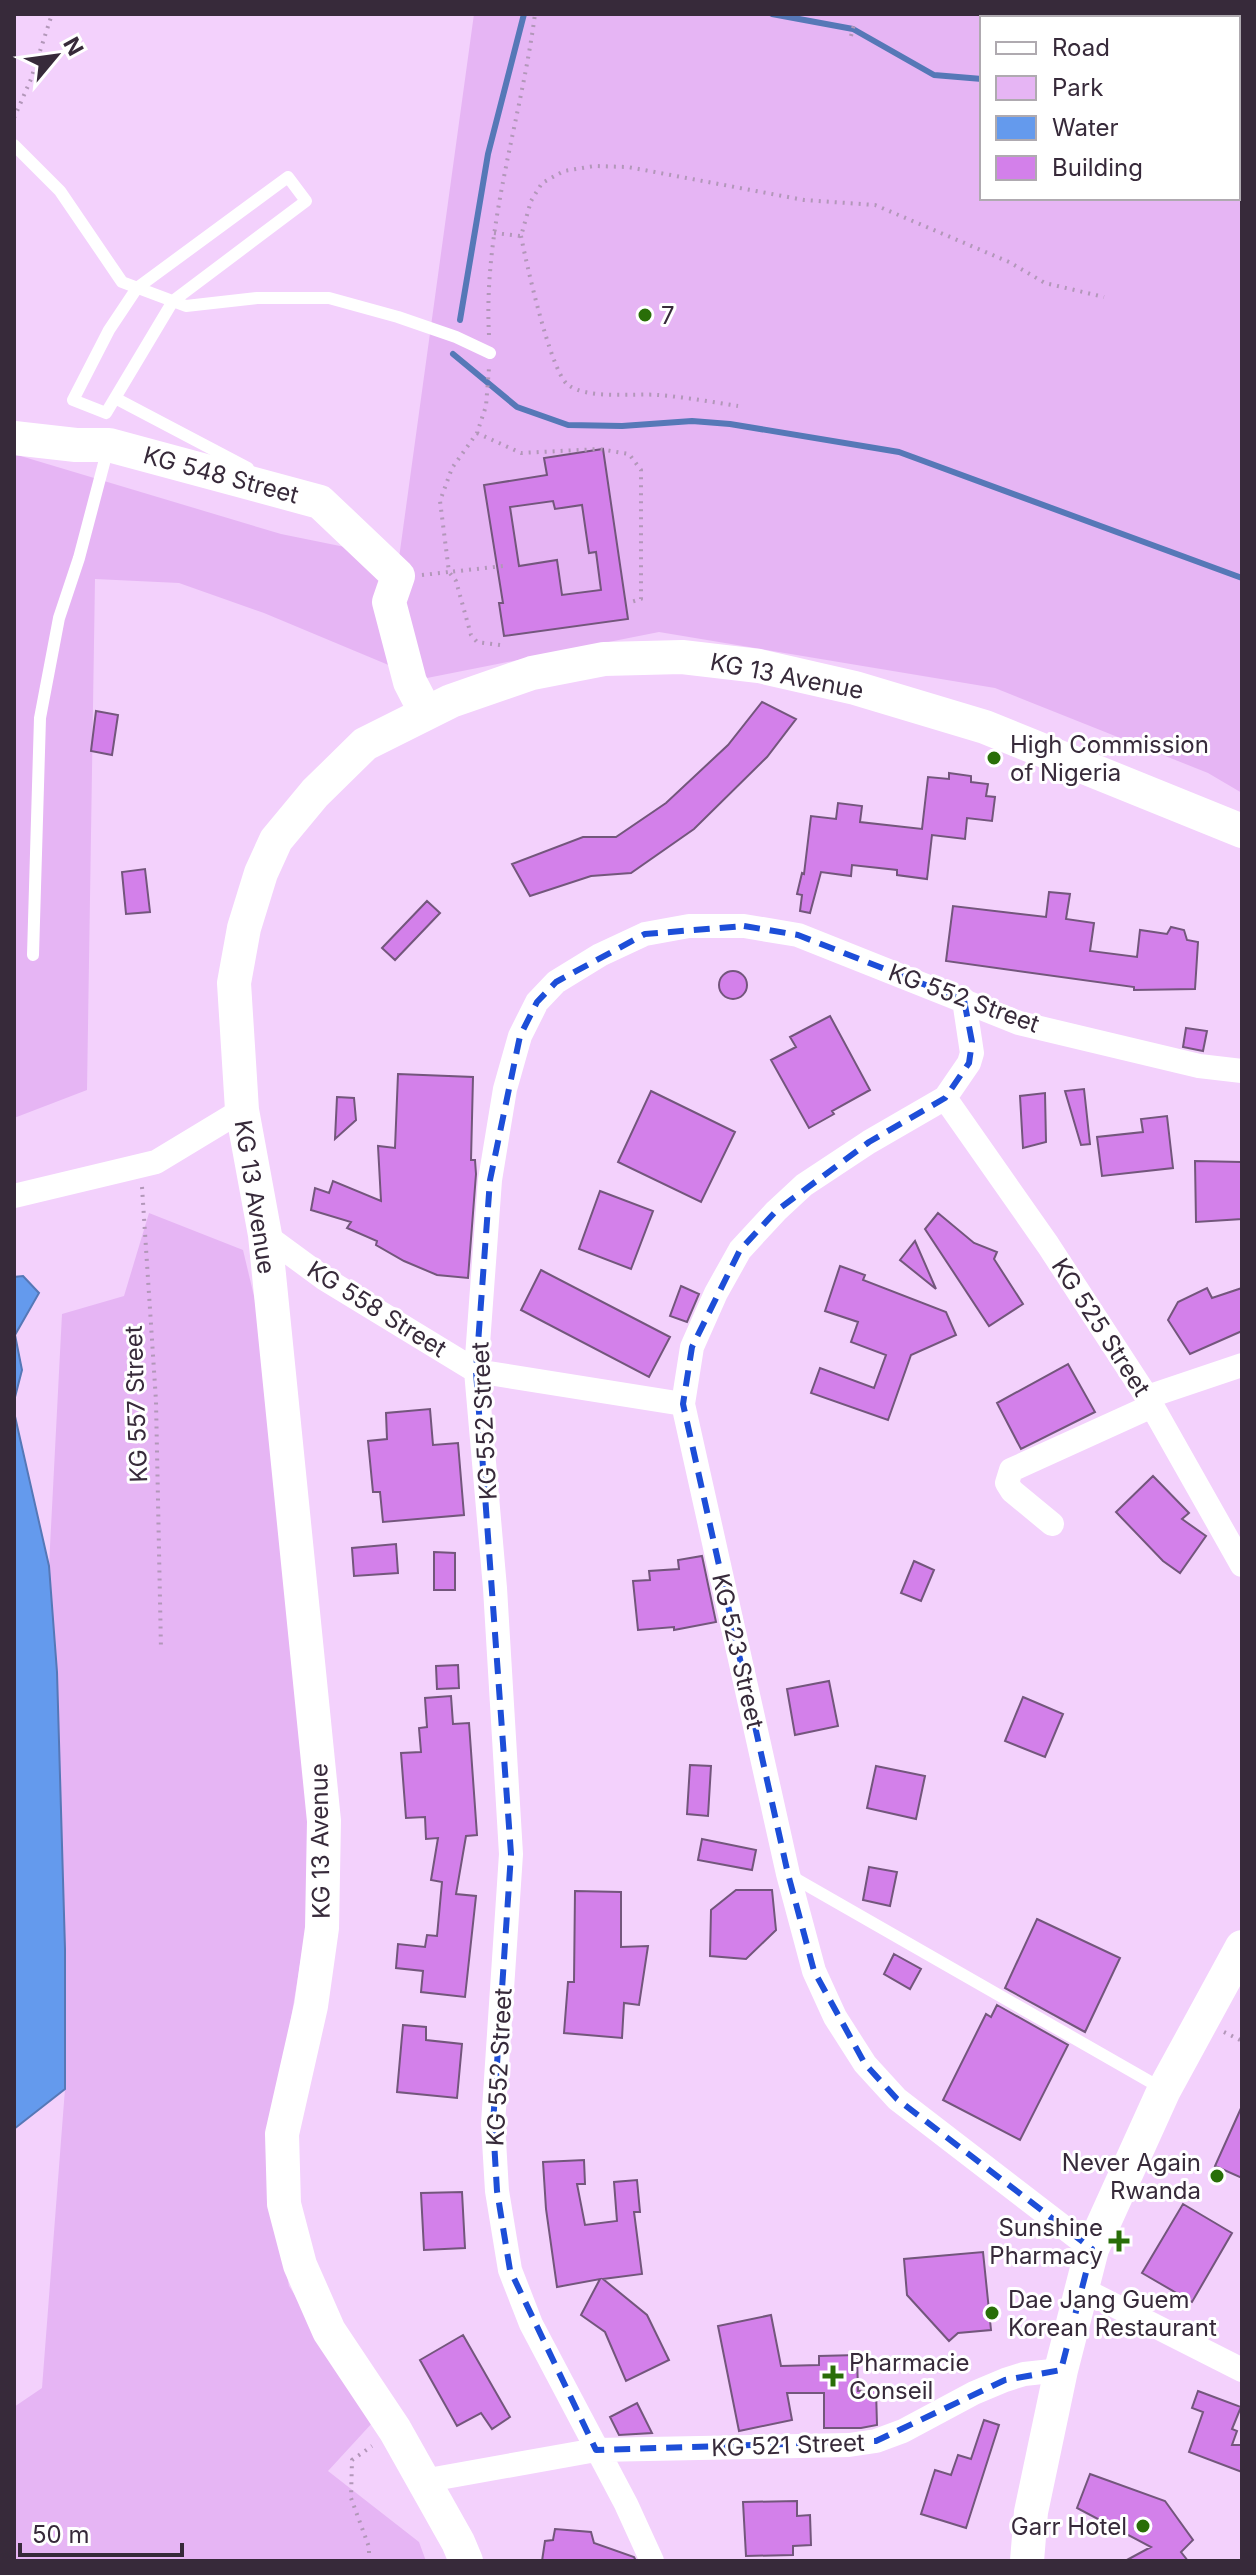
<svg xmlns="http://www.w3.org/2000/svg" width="1256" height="2575" font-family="Inter,sans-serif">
  <rect width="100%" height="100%" fill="#f3d1fc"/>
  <!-- green -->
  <path fill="#e6b5f4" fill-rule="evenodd" d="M474 14H1242V793L1208 773 995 688 659 632 422 679 264 613 179 583 95 579 87 1090 14 1118V454L281 534 399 558ZM982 18H1238V198H982Z
    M149 1213 243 1250 279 1401 315 1874 276 2109 273 2202 289 2286 374 2421 328 2471 419 2542 426 2561H14V2407L42 2388 65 2089V1949L57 1672 49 1566 62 1314 124 1296Z"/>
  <!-- water -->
  <path fill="#649aed" stroke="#5678b7" stroke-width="2" d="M23 1276 39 1293 15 1335 22 1370 14 1401V1277Z
    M14 1412 49 1566 57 1672 65 1949V2089L14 2129Z"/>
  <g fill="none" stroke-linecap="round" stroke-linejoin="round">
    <!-- stream -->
    <path stroke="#5678b7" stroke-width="6" d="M772 14 853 29 934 75 982 79
      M1238 89 1242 90
      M460 320 488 154 524 14
      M453 354 517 407 568 425 622 426 692 421 730 424 899 452 1242 578"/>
  </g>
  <!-- building -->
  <path fill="#d380ea" stroke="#73567c" stroke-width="2" fill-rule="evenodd" d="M603 449 628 619 504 636 499 603H503L484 485 547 475 544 458ZM553 501 555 509 582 505 589 553 596 552 601 590 562 595 557 560 519 566 510 507Z
    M762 702 796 719 767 757 694 829 631 873 591 876 530 896 512 864 583 837H616L666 803 728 745Z
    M96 711 118 715 112 755 91 751Z
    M949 773 971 776V782L988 784 986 796 995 797 992 821 967 818 965 839 932 835 927 879 897 875V870L852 865 851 876 821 872 810 913 800 911 802 895 797 894 802 873 804 874 811 816 836 819 838 803 862 806 860 822 922 829 928 777 949 779Z
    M145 869 150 912 126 914 122 872Z
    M1049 892 1070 894 1066 919 1094 923 1090 951 1137 957 1140 930 1167 934 1171 927 1184 930 1187 940 1198 942 1195 989 1134 990V987L946 961 953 906 1046 917Z
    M427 901 440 913 395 960 382 948Z
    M719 985a14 14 0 1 1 28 0a14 14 0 1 1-28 0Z
    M830 1016 870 1090 832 1111 834 1114 809 1128 771 1060 796 1047 790 1037Z
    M1186 1028 1207 1031 1203 1051 1183 1047Z
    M398 1074 473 1077 471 1160H475L476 1174 468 1278 437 1275 404 1261 376 1245 377 1241 347 1228 351 1222 311 1210 315 1188 329 1193 333 1181 381 1201 378 1146 395 1148Z
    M1084 1089 1090 1144 1081 1145 1065 1091Z
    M651 1091 735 1132 701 1202 618 1162Z
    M1045 1093 1046 1142 1023 1148 1020 1096Z
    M337 1097 354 1098 356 1120 335 1139Z
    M1167 1116 1173 1168 1102 1176 1097 1137 1143 1132 1141 1119Z
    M1195 1161 1241 1162 1242 1219 1196 1222Z
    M600 1191 653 1211 631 1269 579 1249Z
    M938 1213 974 1243 997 1252 994 1259 1023 1304 989 1326 925 1229Z
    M915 1241 936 1289 900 1260Z
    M840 1266 865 1275 863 1280 946 1312 956 1335 911 1355 888 1420 811 1393 820 1368 874 1388 886 1355 851 1342 858 1322 825 1311Z
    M541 1270 670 1337 649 1377 521 1310Z
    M681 1286 699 1294 687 1322 670 1316Z
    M1207 1288 1212 1298 1242 1288V1331L1190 1354 1168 1320 1178 1302Z
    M1068 1364 1095 1412 1021 1449 997 1403Z
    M430 1409 433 1445 458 1443 464 1515 383 1522 380 1492H373L368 1441 387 1439 386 1413Z
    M1153 1476 1189 1513 1182 1519 1206 1536 1180 1573 1163 1561 1116 1512Z
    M396 1544 398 1573 354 1576 352 1548Z
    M434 1552 455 1553V1590H434Z
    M702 1556 716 1622 674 1630V1627L638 1630 633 1581 650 1580 649 1571 679 1569 678 1560Z
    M914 1561 934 1570 921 1601 901 1593Z
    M458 1665 459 1688 437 1689 436 1666Z
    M829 1681 838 1726 795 1735 787 1689Z
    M451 1696 453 1724 469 1723 477 1835 466 1836 456 1894 476 1896 465 1997 421 1992 423 1971 396 1968 398 1944 425 1947 427 1935 437 1936 442 1882 431 1880 438 1838 426 1839 425 1817 406 1818 401 1753 421 1752 419 1728 427 1727 425 1698Z
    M1023 1697 1063 1714 1045 1757 1005 1741Z
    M690 1765 711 1766 708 1816 687 1814Z
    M876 1766 925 1776 916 1819 867 1808Z
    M702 1839 756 1850 752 1870 698 1860Z
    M869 1867 897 1872 890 1906 863 1900Z
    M736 1890H772L776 1930 746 1959 710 1956 711 1910Z
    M575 1891 621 1892V1947L648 1946 639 2005 624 2003 622 2038 564 2033 568 1982H574Z
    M1037 1919 1120 1958 1085 2032 1005 1988Z
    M894 1954 921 1969 910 1989 884 1974Z
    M997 2005 1068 2045 1020 2140 943 2100 986 2014 991 2017Z
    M403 2025 426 2027V2040L462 2044 457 2098 397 2092Z
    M1242 2106V2178L1215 2166Z
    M584 2160 585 2184H577L585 2225 617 2221 614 2182 637 2180 640 2212H634L642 2274 603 2279 647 2315 669 2360 626 2381 605 2332 581 2315 600 2279 557 2287 546 2209 543 2162Z
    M462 2192 465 2248 424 2250 421 2193Z
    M1183 2204 1232 2233 1192 2302 1142 2273Z
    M983 2252 991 2330 958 2333 949 2341 907 2295 904 2259Z
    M771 2315 781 2366 819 2365V2356L857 2355 858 2391 876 2390 877 2425 861 2428H824V2393H787L792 2420 739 2431 718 2326Z
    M463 2335 510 2417 492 2429 481 2413 457 2426 420 2360Z
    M1198 2391 1241 2407 1232 2429 1237 2431 1232 2445H1242V2472L1189 2452 1203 2412 1192 2408Z
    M637 2403 652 2433 619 2435 610 2417Z
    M984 2420 999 2425 966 2528 921 2514 935 2470 951 2475 958 2455 971 2459Z
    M1090 2474 1165 2501 1193 2540 1181 2552 1188 2561H1125L1151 2547 1077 2508Z
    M797 2501V2516L810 2515 811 2545 793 2546V2555L746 2556 743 2502Z
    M555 2529 591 2532 594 2543 634 2557 636 2561H542L545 2541 553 2540Z"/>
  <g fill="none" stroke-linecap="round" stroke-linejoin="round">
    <!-- path -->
    <path stroke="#b297b9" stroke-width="4" stroke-dasharray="2 6" stroke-linecap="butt" d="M851 36 855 21
      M14 118 31 79 52 14
      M494 233 521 236 531 201 542 183 564 171 594 166 628 167 804 200 875 205 1009 262 1045 283 1104 297
      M521 236C526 262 550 369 567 384 586 400 634 393 658 395 685 397 712 402 738 406
      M489 335C483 227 521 121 535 14
      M477 433 521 453 599 449 629 454 641 470V599L631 602
      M422 575 449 572 440 501 452 468 477 433 486 406 489 368
      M500 645 477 642 471 635 456 581 449 572 503 566
      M142 1187 156 1401 161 1650
      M1224 2032 1242 2041
      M369 2561V2547L351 2498 352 2460 372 2446"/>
    <!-- lane -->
    <path stroke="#fff" stroke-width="12" d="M14 145 60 191 122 282 186 306 257 298H329L398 317 456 337 490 353
      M288 177 306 201 173 301 106 413 73 400 109 330 137 288Z
      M115 398 248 468
      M33 955 40 718 59 618 79 558 108 448
      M789 1875 1161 2088"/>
    <!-- street -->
    <path stroke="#fff" stroke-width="24" d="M964 1000 972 1053 969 1063 945 1098 869 1142 804 1185 776 1211 740 1250 716 1293 692 1347 683 1404 788 1874 814 1971 835 2017 865 2064 897 2099 1092 2249
      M945 1098 1048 1245 1147 1397 1242 1565
      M14 1196 156 1162 242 1110
      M265 1235 325 1279 476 1371 683 1404
      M1147 1397 1242 1365
      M1052 1524 1012 1491 1007 1483 1011 1470 1152 1406
      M1082 2289 1242 2370
      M423 2481 596 2450 849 2445 876 2441 903 2431 974 2393 1005 2380 1024 2374 1061 2370
      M652 2561 626 2504 531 2324 510 2270 497 2191 493 2124 511 1854 495 1588 476 1371 490 1180 505 1089 520 1036 537 1002 556 982 600 955 645 934 689 926H744L798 935 1019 1023 1199 1066 1242 1071"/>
    <!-- secondary -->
    <path stroke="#fff" stroke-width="34" d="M14 438 76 445H109L320 502 398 576 389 602 410 682 426 713
      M466 2561 458 2542 395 2430 329 2331 300 2265 284 2204 282 2134 311 2006 322 1928 324 1821 265 1235 242 1110 234 983 244 928 261 873 276 840 315 793 365 744 451 701 532 673 604 659 682 657 759 666 855 688 985 727 1242 831
      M1027 2561 1031 2512 1061 2370 1092 2249 1164 2090 1242 1947"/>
  </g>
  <!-- marked area -->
  <path fill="none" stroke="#1d4ed8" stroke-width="6" stroke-dasharray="16 10" stroke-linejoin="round" d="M744 926 798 935 964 1000 972 1042 969 1063 945 1098 869 1142 776 1211 740 1250 692 1347 683 1404 788 1874 814 1971 865 2064 897 2099 1092 2249 1061 2370 1005 2380 876 2441 596 2450 510 2270 497 2191 493 2124 511 1854 476 1371 490 1180 520 1036 537 1002 556 982 645 934Z"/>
  <!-- markers -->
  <g fill="#296e08" stroke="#fff" stroke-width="3">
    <circle cx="645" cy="315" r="8"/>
    <circle cx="994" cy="758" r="8"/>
    <circle cx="1217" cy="2176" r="8"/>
    <path d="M1115 2229h8v8h8v8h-8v8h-8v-8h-8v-8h8z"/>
    <circle cx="992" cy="2313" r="8"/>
    <path d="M829 2364h8v8h8v8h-8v8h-8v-8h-8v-8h8z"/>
    <circle cx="1143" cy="2526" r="8"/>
  </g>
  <g text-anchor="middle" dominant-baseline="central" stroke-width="6" stroke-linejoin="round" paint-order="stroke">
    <!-- poi labels -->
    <g font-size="24" fill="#372a3a" stroke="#fff" text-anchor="start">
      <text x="661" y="315">7</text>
      <text x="1010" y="744">High Commission<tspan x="1010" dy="28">of Nigeria</tspan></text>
      <text x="1201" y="2162" text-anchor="end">Never Again<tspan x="1201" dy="28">Rwanda</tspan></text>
      <text x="1103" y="2227" text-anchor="end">Sunshine<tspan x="1103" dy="28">Pharmacy</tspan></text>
      <text x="1008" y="2299">Dae Jang Guem<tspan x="1008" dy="28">Korean Restaurant</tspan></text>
      <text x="849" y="2362">Pharmacie<tspan x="849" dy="28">Conseil</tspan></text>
      <text x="1127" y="2526" text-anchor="end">Garr Hotel</text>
    </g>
    <!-- street labels -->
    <g font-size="24" fill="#372a3a" stroke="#fff">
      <text transform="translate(221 475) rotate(15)">KG 548 Street</text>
      <text transform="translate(787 676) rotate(11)">KG 13 Avenue</text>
      <text transform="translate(964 998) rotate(20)">KG 552 Street</text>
      <text transform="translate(255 1197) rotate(81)">KG 13 Avenue</text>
      <text transform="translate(377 1309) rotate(32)">KG 558 Street</text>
      <text transform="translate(1101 1327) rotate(57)">KG 525 Street</text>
      <text transform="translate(136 1404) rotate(-92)">KG 557 Street</text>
      <text transform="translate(484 1421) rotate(-93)">KG 552 Street</text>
      <text transform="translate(738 1651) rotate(77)">KG 523 Street</text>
      <text transform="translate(320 1841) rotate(-91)">KG 13 Avenue</text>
      <text transform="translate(499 2067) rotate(-87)">KG 552 Street</text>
      <text transform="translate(788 2445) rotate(-2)">KG 521 Street</text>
    </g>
  </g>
  <!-- border -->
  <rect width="1256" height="2575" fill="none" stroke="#372a3a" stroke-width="32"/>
  <!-- legend -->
  <rect x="980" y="16" width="260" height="184" fill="#ffffff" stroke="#afaab0" stroke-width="2"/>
  <rect x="996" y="42" width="40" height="12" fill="#ffffff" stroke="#afaab0" stroke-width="2"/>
  <text x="1052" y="56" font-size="24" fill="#372a3a">Road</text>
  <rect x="996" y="76" width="40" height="24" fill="#e6b5f4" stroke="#afaab0" stroke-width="2"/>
  <text x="1052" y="96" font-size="24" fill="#372a3a">Park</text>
  <rect x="996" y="116" width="40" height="24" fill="#649aed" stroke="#afaab0" stroke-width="2"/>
  <text x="1052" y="136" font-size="24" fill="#372a3a">Water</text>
  <rect x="996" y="156" width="40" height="24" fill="#d380ea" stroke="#afaab0" stroke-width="2"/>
  <text x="1052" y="176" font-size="24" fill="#372a3a">Building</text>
  <!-- north arrow -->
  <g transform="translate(56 56) rotate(61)" stroke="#ffffff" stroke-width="6" paint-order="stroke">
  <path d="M0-6L14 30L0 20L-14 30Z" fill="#372a3a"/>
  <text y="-12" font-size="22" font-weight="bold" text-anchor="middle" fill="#372a3a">N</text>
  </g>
  <!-- scale -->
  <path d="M20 2543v12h162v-12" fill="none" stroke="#372a3a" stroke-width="4"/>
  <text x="32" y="2543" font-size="24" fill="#372a3a" stroke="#ffffff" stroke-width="6" paint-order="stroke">50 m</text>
</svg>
